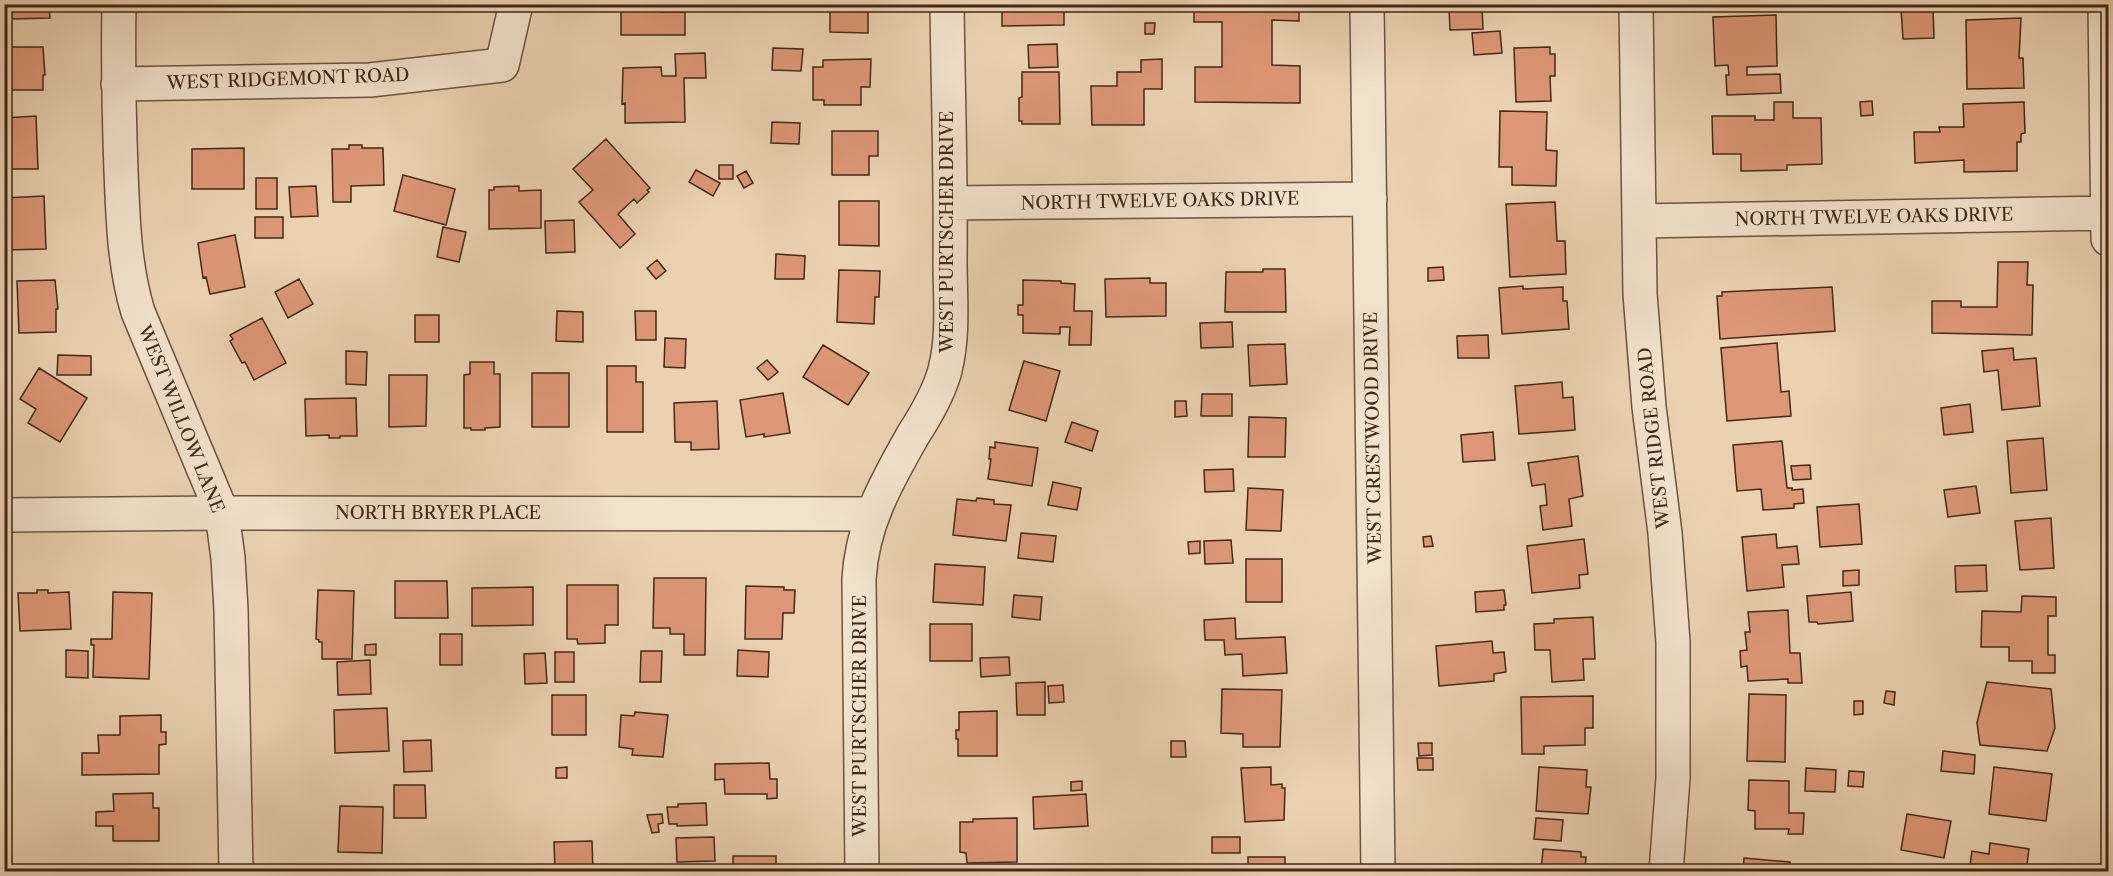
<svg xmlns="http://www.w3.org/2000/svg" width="2113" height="876" font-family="'Libre Caslon Text',serif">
  <rect width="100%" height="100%" fill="#ead2b1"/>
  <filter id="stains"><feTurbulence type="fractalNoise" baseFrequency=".00333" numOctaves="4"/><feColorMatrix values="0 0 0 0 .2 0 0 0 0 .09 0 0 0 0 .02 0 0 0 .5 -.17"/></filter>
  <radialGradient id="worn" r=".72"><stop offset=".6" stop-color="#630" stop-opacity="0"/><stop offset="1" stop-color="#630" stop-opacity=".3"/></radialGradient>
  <!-- building -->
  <path fill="#de9776" stroke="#41291a" stroke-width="1.5" d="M12 4H49L50 18 12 19Z
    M624 4H661V12H685V35H621V9H624Z
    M830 4H868V33L830 32Z
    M1002 4H1064V25L1002 26Z
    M1194 4H1299V21L1272 20V65L1300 66V103L1195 102V67H1222V22H1194Z
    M1489 4H1530V9H1489Z
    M1482 7 1483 29 1450 30 1449 8Z
    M1933 8 1934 38 1903 39 1901 9Z
    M1776 15 1777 66 1747 67V75L1780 74 1781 93 1727 95 1726 75H1729L1728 65 1715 66 1713 17Z
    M2021 18 2019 58H2023L2024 88 1967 89 1966 20Z
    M1145 23H1155L1154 34H1145Z
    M1500 31 1502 53 1474 55 1472 33Z
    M1057 44 1058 67 1029 68 1028 45Z
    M5 47H43L45 75H43V90H4Z
    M1550 47V54H1555V76H1550L1551 101 1516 102 1514 48Z
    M773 48 803 49 801 71 772 70Z
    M705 53 706 78H684L685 122 625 123V103L622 104 623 68 661 67 662 76H676L675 54Z
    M871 59 870 87H861V105H824V100H813V67H823V60Z
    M1162 59V89H1144V125H1092L1091 86H1117V72H1141V60Z
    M1022 72H1059L1060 124H1022V121H1019V98L1022 97Z
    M1872 101 1873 115 1861 116 1860 102Z
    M1774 102H1793V118H1821L1822 164 1787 165V170L1741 171V154H1713L1712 116H1755V120H1774Z
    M2024 102 2025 133 2021 134V142H2017V171L1964 172V160L1915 163 1914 132H1940L1939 127H1964L1963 104Z
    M1500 111 1547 112 1546 150 1557 151 1556 186 1512 185V167H1499Z
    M36 116 38 169H4V118Z
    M772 122 800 123 799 144 771 143Z
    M832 131H878V156H869V175H832Z
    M606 139 650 188 647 190 649 192 637 203 634 199 618 214 635 234 620 248 579 202 593 190 573 169Z
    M349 145H362V148H383L384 185 351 186V202H333L332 149H349Z
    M244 148V189H192V149Z
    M719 165H733V179H719Z
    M696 170 720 183 713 196 689 182Z
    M746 171 753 183 744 188 737 176Z
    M403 175 455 189 446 225 394 211Z
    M256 178H277V209H256Z
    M316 186 318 216 291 217 289 187Z
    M519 186V191L541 190V228L489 229V190H494V187Z
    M44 196 46 249 5 250 4 198Z
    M839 201H879V246L839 245Z
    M1555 202 1557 241H1565L1566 274 1510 277 1506 204Z
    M255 217H283V238H255Z
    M574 220 575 252 546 253 545 221Z
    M443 227 466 232 459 262 437 257Z
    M235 235 245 287 210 294 206 277 203 278 198 243Z
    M776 254 805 256 804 279H775Z
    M657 260 666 271 656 279 647 268Z
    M1998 262H2028L2027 285H2033L2032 335 1932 333V301H1961V307H1997Z
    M1443 267 1444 280 1428 281V268Z
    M1263 269H1285L1286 312H1225L1226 272H1263Z
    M839 270 880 271 879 297H875L874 324 837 322Z
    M1150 278V283H1166V316L1106 317 1105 279Z
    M299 279 313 304 288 318 275 292Z
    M55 280 58 309H56V332L19 333 17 281Z
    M1023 280 1061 281V283L1075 284 1074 311H1092L1091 345H1069L1070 327H1060V334L1023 333V315H1018V305H1023Z
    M1523 286V289L1563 287V301H1567L1569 329 1502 334 1499 288Z
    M1832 287 1835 331 1720 339 1717 296H1722V292Z
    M557 311 583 312V342L556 341Z
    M635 311H656V340H636Z
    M415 315H439V342H415Z
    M262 318 286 363 254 380 245 362 242 363 230 341 233 339 230 335Z
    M1232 322 1233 347 1201 348 1200 323Z
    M1488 335 1489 358H1458L1457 336Z
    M665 338 686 339 685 368 664 367Z
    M1777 343 1781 392 1789 391 1791 416 1727 421 1721 348Z
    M1285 344 1287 384 1250 386 1248 345Z
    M823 345 869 373 848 405 803 377Z
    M2013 348 2014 360 2036 358 2040 406 2002 410 1998 370 1984 372 1982 351Z
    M346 351 367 352 366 385 346 384Z
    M58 355 91 356V375H57Z
    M767 360 778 372 768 380 757 368Z
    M1024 361 1060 371 1046 421 1009 410Z
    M470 362H494V374H500V427L485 428V430H471V428H464V375L470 374Z
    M607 366H636V382H643V432H607Z
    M39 368 87 398 60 442 28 423 36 409 20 399Z
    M532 373H569V427H532Z
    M389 375H427L426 426 389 427Z
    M1562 382 1563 398 1573 397 1575 430 1519 434 1515 386Z
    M783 393 790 433 764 437V434L746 437 740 400Z
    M1202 394H1232V416H1201Z
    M356 398 357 436H340V438H329V435L306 436 305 399Z
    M717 401 719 449 691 450V442H675L674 403Z
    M1175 401H1186L1187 416 1175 417Z
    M1970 404 1973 432 1944 435 1941 408Z
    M1249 417 1286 418 1285 457H1248Z
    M1072 422 1098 431 1092 451 1065 442Z
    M1493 432 1495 460 1463 462 1461 435Z
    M2043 438 2047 490 2011 493 2007 441Z
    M1782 441 1787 488H1792V490L1803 489 1804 503 1794 504V508L1763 510 1761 489 1737 491 1733 445Z
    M995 442 1038 448 1032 486 988 479 991 459H989L990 447 995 448Z
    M1578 456 1583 496 1569 499 1572 526 1543 530 1540 506 1547 505 1545 484 1532 486 1528 463Z
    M1810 465 1811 479 1793 480 1791 466Z
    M1233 469 1234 491 1205 492 1204 470Z
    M1053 482 1081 488 1077 510 1048 505Z
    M1976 486 1980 513 1948 517 1944 490Z
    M1248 488 1283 490 1281 531 1246 530Z
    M977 498 994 500V504L1011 505 1006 541 953 535 957 499 976 501Z
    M1859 504 1862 544 1820 547 1817 507Z
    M2051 518 2054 568 2020 570 2015 521Z
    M1021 533 1056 536 1053 562 1018 558Z
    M1776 534 1777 548 1797 546 1799 564 1782 565 1784 587 1747 591 1742 537Z
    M1431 536 1433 546 1424 547 1423 537Z
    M1584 539 1588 574 1579 575 1580 588 1532 593 1527 546Z
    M1231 540 1233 563 1205 564 1204 541Z
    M1200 541V553L1189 554 1188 542Z
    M1246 559H1282V602H1246Z
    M935 564 985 567 983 605 933 602Z
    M1986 565 1987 591 1956 592 1955 566Z
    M1859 570V585L1843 586V571Z
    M654 578H706L705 655H684V634H670V628H653Z
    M395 581H447L448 618H395Z
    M567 585H618V625H605V643L578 644 577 639H567Z
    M746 586 784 587V590H795L794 613H783L782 639H745Z
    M533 587V625L472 626V588Z
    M37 590H48V593L69 592 71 629 20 631 18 593H37Z
    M318 590 354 591 352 659H322V642H319V640L316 639Z
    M1504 590 1506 605H1504V610L1476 612 1475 592Z
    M113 592 152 593 149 679 93 677 94 645H91V639H112Z
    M1851 592 1853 621 1818 624 1817 622H1809L1807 596Z
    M1014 595 1042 597 1040 620 1012 617Z
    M2022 596 2056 597V616H2048V655H2055V673H2032V661H2009V647H1981L1982 611 2021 612Z
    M1788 610 1790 653H1800L1802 683H1788V679L1748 681 1747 666 1741 667 1740 651 1747 650 1745 632H1750L1748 612Z
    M1593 617 1595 659H1583L1584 680 1552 682 1550 650H1535L1534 624 1554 623V619Z
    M1235 618 1236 639 1285 637 1287 673 1243 676 1242 654 1225 655 1224 640H1205L1204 620Z
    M930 624H972V661H930Z
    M440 634H462V665H440Z
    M1492 641 1493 653 1504 652 1506 672 1494 674V681L1439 686 1436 646Z
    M376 644V655H365V645Z
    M66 650 88 651V678L66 677Z
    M738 650 769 652 768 677 737 676Z
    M641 651H662L661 682H640Z
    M555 652H574V682H555Z
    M545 653 547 683 525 684 524 654Z
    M1009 657 1010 675 981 677 980 658Z
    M370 660 371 694 338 695 337 662Z
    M1045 682V715H1017L1016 683Z
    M1987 682 2051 689 2055 728 2047 751 1980 745 1977 723Z
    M1063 685 1064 702 1049 703 1048 686Z
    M1222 689 1282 690 1280 747H1243V734L1221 733Z
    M1886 691 1895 692 1894 705 1884 703Z
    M1749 694 1786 695 1785 762 1747 761Z
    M552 695H586V735H552Z
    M1593 696V728H1585V745L1544 746V754H1522L1521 697Z
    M1854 701H1863V714L1854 715Z
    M387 708 389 751 335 753 334 710Z
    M997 711V756H958V739H956V730H959V712Z
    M635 712 668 715 663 757 632 755 633 749 619 747 621 715 634 716Z
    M161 715V732H166V744L159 745V774L82 775V753H99L98 735H120V716Z
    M431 740 432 771 404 772 403 741Z
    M1171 741H1185L1186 757H1171Z
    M1418 743H1432V755L1419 756Z
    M1943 751 1975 755 1974 774 1941 771Z
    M1417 758H1433V770H1418Z
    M769 763 770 779H777V798L767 799V794H725L724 779 715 780V764Z
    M567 767V778H556V768Z
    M1271 767V785L1282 784V788H1285L1284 820 1245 822 1241 768Z
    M1539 767 1587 770 1586 787H1591L1588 814 1536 811Z
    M1994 767 2052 774 2046 821 1989 814Z
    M1806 768 1836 770 1835 792 1805 791Z
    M1849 771 1864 772 1863 787 1848 786Z
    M1749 780 1789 781V813H1804L1803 834H1788L1789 829H1755V811L1748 810Z
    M1082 781V790L1071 791V782Z
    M394 785H425L426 818H394Z
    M153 793V808H159V841H113V826H96V812L114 811 113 794Z
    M1086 794 1088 826 1034 829 1033 797Z
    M706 803 707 825 677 826V824H669L667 807H678V804Z
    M340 806 383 807 382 853 338 852Z
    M662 814 663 823 658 824 659 832 652 833 647 815Z
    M1907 814 1951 821 1944 858 1901 850Z
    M1017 818V862L967 863 966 853 960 852V822H973V819Z
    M1536 818 1563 820 1561 841 1534 839Z
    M714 837 715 861 677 862 676 838Z
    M1212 837H1240V853H1212Z
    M592 841 593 872H555L554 842Z
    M1990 843 2029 849 2026 872H1969L1972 851 1989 854Z
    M1543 849 1581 852V857H1586L1585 872H1541Z
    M733 856H776V869H786V872H733Z
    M1248 857H1285V872H1248Z
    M1744 858 1790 862 1789 872H1743Z"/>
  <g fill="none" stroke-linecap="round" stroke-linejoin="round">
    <!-- minor casing -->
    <g stroke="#6b5340" stroke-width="36">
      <path id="minor" d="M119 4C118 60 119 115 121 171 123 219 124 266 138 312L222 513 228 558 231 610 236 872
        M1367 4 1378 872
        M1636 4 1640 294 1649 407 1665 533 1673 642V778L1666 872
        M2105 4 2108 239
        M118 84 370 80 502 65 516 4
        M950 203 1370 199
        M1639 221 2108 213
        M4 515 222 513 872 514
        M862 872 859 579C862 524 887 481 913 435 926 415 939 393 945 370 954 335 950 296 950 260 951 175 948 90 947 4"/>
    </g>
    <!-- minor -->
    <use href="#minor" stroke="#f1e2cc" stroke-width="33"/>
  </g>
  <g text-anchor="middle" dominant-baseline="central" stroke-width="6" stroke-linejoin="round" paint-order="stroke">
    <!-- street labels -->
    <g font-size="18" fill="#41291a" stroke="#f1e2cc">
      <text transform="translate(288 79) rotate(-2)">WEST RIDGEMONT ROAD</text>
      <text transform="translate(1160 201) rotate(-1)">NORTH TWELVE OAKS DRIVE</text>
      <text transform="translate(1874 217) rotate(-1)">NORTH TWELVE OAKS DRIVE</text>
      <text transform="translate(947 232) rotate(-90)">WEST PURTSCHER DRIVE</text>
      <text transform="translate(181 419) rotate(68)">WEST WILLOW LANE</text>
      <text transform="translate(1373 438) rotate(-91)">WEST CRESTWOOD DRIVE</text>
      <text transform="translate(1654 438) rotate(-96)">WEST RIDGE ROAD</text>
      <text x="438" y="513">NORTH BRYER PLACE</text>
      <text transform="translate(860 716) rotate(-90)">WEST PURTSCHER DRIVE</text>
    </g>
  </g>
  <!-- margin -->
  <rect width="2113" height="876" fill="none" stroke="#ead2b1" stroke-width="24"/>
  <rect x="6" y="6" width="2101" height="864" fill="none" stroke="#41291a" stroke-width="3"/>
  <rect x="12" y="12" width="2089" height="852" fill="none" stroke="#41291a" stroke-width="1.5"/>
  <rect width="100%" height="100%" filter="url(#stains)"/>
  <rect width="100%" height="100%" fill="url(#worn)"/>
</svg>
